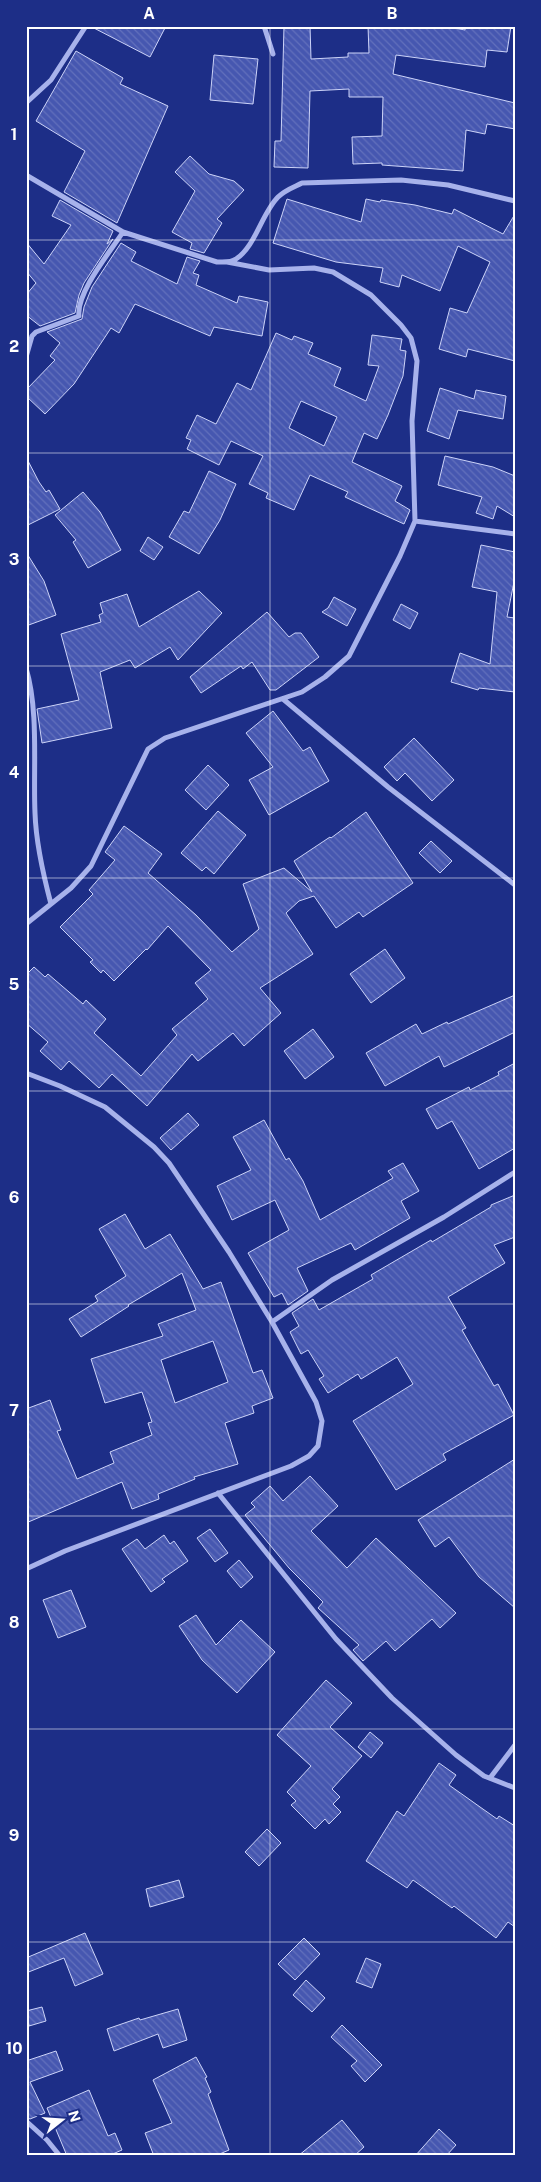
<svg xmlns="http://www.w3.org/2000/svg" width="541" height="2182" font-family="'Public Sans',sans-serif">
  <defs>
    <pattern id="building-back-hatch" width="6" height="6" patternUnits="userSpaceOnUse" patternTransform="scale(1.25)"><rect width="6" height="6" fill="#4657b0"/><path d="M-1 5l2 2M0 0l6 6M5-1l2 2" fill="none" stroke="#6270bc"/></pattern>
  </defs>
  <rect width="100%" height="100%" fill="#1d2e87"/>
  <!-- building -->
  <path fill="url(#building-back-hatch)" stroke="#ccd3f8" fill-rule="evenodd" d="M90 26H166L150 57Z
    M284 26H310L311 59 348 57V53H369L368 26H443L465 30V26H511L507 52 487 50 485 67 396 55 393 74 515 103V129L487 124 485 134 466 130 463 171 382 165V163L353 164 352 137 382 136 383 97H349V89L310 91 308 168 274 167 275 141H281Z
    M76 51 123 78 120 84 168 106 117 223 64 192 85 151 36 121Z
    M214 55 258 59 253 104 210 100Z
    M190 156 209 174 234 181 244 190 217 219 222 223 204 253 190 249 192 243 172 232 195 191 175 172Z
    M287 199 361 222 366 199 380 202 381 200 415 205 452 214 454 209 503 234 515 214V361L468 349 466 357 439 349 450 308 467 313 490 262 458 246 440 291 402 275 399 287 380 282 383 268 336 262 273 243Z
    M60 200 113 231 107 244 113 239 84 283 79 295 75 313 40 326 26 315V295L36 283 26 271V242L44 264 71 225 52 216Z
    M121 243 136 252 131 261 177 284 187 257 200 261 193 273 199 275 196 285 237 303 239 296 268 302 262 336 214 327 210 336 135 304 119 333 111 328 74 384 45 414 26 396V390L55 360 50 356 60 343 47 332 82 319 84 307 92 287Z
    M276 333 292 340 294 336 313 343 308 354 341 368 334 386 366 401 379 366 368 365 372 335 402 339 400 350 406 351 403 376 388 415 377 439 364 433 352 462 402 486 395 501 410 510 404 524 345 497 348 492 310 475 294 510 266 498 268 493 249 484 263 456 231 441 219 465 187 449 191 440 186 438 197 415 216 424 237 383 251 390ZM301 401 337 417 324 446 289 428Z
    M440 388 474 399 476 390 506 396 503 419 458 410 449 439 427 431Z
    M445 456 493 467 515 476V517L497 506 493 519 476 513 482 497 438 485Z
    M26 457 39 482 46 492 49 490 60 509 26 526Z
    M209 471 236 484 220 520 199 554 169 537 184 511 189 513Z
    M83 492 100 512 121 550 88 568 73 542 76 540 55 515Z
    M148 537 163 547 154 560 140 551Z
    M481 545 515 552V577L507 617 515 618V692L479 688 478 690 451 682 460 653 490 664 497 592 472 587Z
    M26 552 44 581 56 615 26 626Z
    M199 591 222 613 178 660 170 647 135 668 130 660 100 672 112 728 42 743 37 709 79 700 61 634 101 622 99 615 103 613 100 603 127 594 139 627Z
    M334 597 356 609 347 626 322 612 328 608Z
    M401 604 418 613 410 629 393 620Z
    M267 612 289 637 295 633H301L319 657 276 690H270L252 662 243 669 241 666 201 693 190 677Z
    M273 711 303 751 310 747 329 781 269 815 249 780 273 767 246 733Z
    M414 738 454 780 432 801 405 773 397 781 384 767Z
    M208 765 229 785 206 810 185 790Z
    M218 811 246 835 214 874 206 867 202 871 181 853Z
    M366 812 413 883 363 917 359 912 336 928 314 896 299 901 286 913 313 954 260 988 281 1013 244 1046 233 1033 198 1061 192 1054 147 1106 112 1074 99 1088 69 1061 61 1070 40 1051 48 1042 26 1023V975L34 967 45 977 48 974 83 1004 86 1000 106 1019 94 1033 141 1076 177 1035 172 1029 208 999 195 983 211 970 168 926 147 950 146 949 114 981 103 970 101 973 90 962 93 960 60 927 93 894 89 890 115 860 105 852 124 826 162 854 148 873 196 915 232 952 259 929 243 884 284 868 312 892 294 861 330 837 331 838Z
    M431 841 452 861 440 873 419 853Z
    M385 949 405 978 371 1003 350 974Z
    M515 995V1032L444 1067 439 1056 385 1086 366 1053 416 1024 422 1034 447 1022 448 1024Z
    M313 1029 334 1057 305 1079 284 1051Z
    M515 1063V1148L479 1169 452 1121 437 1129 426 1109 469 1087 470 1090 499 1075 498 1072Z
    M188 1113 199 1125 171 1150 160 1138Z
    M264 1120 286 1160 289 1158 303 1181 320 1220 393 1178 388 1171 403 1163 419 1191 401 1201 410 1218 355 1250 351 1243 297 1268 308 1291 288 1305 282 1293 274 1297 248 1253 289 1230 275 1200 232 1220 217 1186 251 1170 233 1137Z
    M515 1195V1237L494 1245 505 1263 448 1297 466 1328 462 1330 494 1386 498 1384 514 1415 443 1454 446 1460 396 1490 353 1421 413 1384 397 1357 361 1379 358 1374 328 1393 319 1379 324 1376 308 1350 301 1354 290 1332 299 1326 292 1313 313 1299 319 1310 373 1279 371 1275 431 1240 432 1242 491 1207V1205Z
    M125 1214 145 1249 170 1234 203 1289 221 1282 253 1373 262 1370 273 1398 252 1406 254 1413 225 1423 238 1464 194 1477 195 1479 158 1494 159 1499 132 1509 122 1482 26 1523V1409L50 1400 61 1430 57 1431 77 1479 114 1463 110 1452 152 1435 148 1423 152 1422 142 1392 105 1403 91 1359 163 1336 158 1324 196 1310 182 1273 128 1305 129 1306 81 1337 69 1319 98 1301 95 1296 126 1276 99 1229ZM213 1341 228 1382 175 1403 161 1360Z
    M515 1459V1608L479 1577 449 1537 435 1547 418 1520Z
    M310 1476 338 1506 311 1531 347 1568 376 1538 456 1613 440 1628 432 1619 395 1651 386 1641 363 1661 353 1650 359 1645 318 1608 323 1602 289 1568 245 1515 255 1507 251 1503 270 1486 283 1501Z
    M210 1529 228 1553 215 1562 197 1538Z
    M164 1535 170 1544 174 1541 188 1561 162 1579 165 1582 151 1592 122 1549 137 1539 145 1549Z
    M239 1560 253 1577 241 1588 227 1571Z
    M71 1590 86 1627 58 1638 43 1600Z
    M196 1615 216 1645 241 1620 275 1652 237 1693 202 1660 179 1626Z
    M326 1680 352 1703 330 1727 362 1756 332 1789 340 1797 333 1804 341 1812 329 1824 325 1819 315 1829 291 1805 296 1801 287 1792 311 1766 277 1735Z
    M370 1732 383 1743 371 1758 358 1747Z
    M439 1763 456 1775 449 1785 497 1819 499 1816 515 1826V1927L508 1922 496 1938 454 1906 452 1908 413 1880 407 1888 366 1861 397 1811 404 1816Z
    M267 1829 281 1843 259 1866 245 1852Z
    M179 1880 184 1897 150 1907 146 1889Z
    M85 1933 103 1974 75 1986 64 1958 26 1973V1958Z
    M304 1938 320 1954 295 1980 278 1964Z
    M366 1958 381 1964 372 1988 356 1982Z
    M306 1980 325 1998 312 2012 293 1995Z
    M42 2007 46 2021 29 2026 26 2011Z
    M178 2009 187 2040 163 2048 158 2034 114 2051 107 2029 139 2018 140 2020Z
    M342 2025 382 2065 365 2082 351 2066 357 2061 331 2037Z
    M56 2051 63 2070 30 2082 45 2113 30 2119 26 2117V2061Z
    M196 2057 207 2077 205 2078 211 2092 208 2094 229 2150 215 2156H154L145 2133 172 2123 153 2080Z
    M89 2090 108 2136 115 2133 122 2150 108 2156H67L47 2108Z
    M342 2120 364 2147 354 2156H298Z
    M439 2129 456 2145 446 2156H415Z"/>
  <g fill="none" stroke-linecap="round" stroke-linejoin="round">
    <!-- minor -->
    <path stroke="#a7b2eb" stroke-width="5" d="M264 26 273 54
      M26 103 51 80 86 26
      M26 175 123 232 217 262C223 262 231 263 236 259 255 247 262 213 278 197 285 190 294 187 302 183L401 180 448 185 515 201
      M26 357 32 336 36 332 79 316C76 293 110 252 123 232
      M415 521 515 534
      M26 668C39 711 33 768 35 813 36 844 43 874 51 904
      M283 699 388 787 515 885
      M26 924 71 888 91 866 148 749 165 738 302 692 325 677 349 656 400 556 415 521 412 421 417 361 411 338 401 325 371 295 333 272 314 268 269 270 227 262
      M26 1073 60 1086 105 1107 154 1147 169 1163 229 1252 272 1322 316 1402 322 1421 318 1446 309 1456 291 1466 65 1551 26 1569
      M272 1322 332 1280 444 1217 515 1172
      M218 1493 336 1639 392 1698 456 1755 484 1776 515 1788
      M490 1778 515 1745
      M26 2121 47 2140 60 2156"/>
  </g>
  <!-- grid -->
  <path fill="none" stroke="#fff" stroke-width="1" stroke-opacity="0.55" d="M270 26V2156M26 240H515M26 453H515M26 666H515M26 878H515M26 1091H515M26 1304H515M26 1516H515M26 1729H515M26 1942H515"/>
  <!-- border -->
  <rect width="541" height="2182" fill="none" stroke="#1d2e87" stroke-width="55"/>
  <!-- north arrow -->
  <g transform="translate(62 2120) rotate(73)" stroke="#1d2e87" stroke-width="4" paint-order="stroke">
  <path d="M0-4L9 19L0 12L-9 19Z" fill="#ffffff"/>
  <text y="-8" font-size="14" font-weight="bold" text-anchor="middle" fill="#ffffff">N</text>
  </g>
  <rect x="28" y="28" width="486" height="2126" fill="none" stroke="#fff" stroke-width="2"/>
  <g font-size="16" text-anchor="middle" font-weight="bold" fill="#fff">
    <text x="149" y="19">A</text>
    <text x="392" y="19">B</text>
    <text x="14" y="140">1</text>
    <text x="14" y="352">2</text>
    <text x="14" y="565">3</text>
    <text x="14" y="778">4</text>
    <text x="14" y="990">5</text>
    <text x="14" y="1203">6</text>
    <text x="14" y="1416">7</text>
    <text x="14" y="1628">8</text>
    <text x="14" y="1841">9</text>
    <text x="14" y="2054">10</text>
  </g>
</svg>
